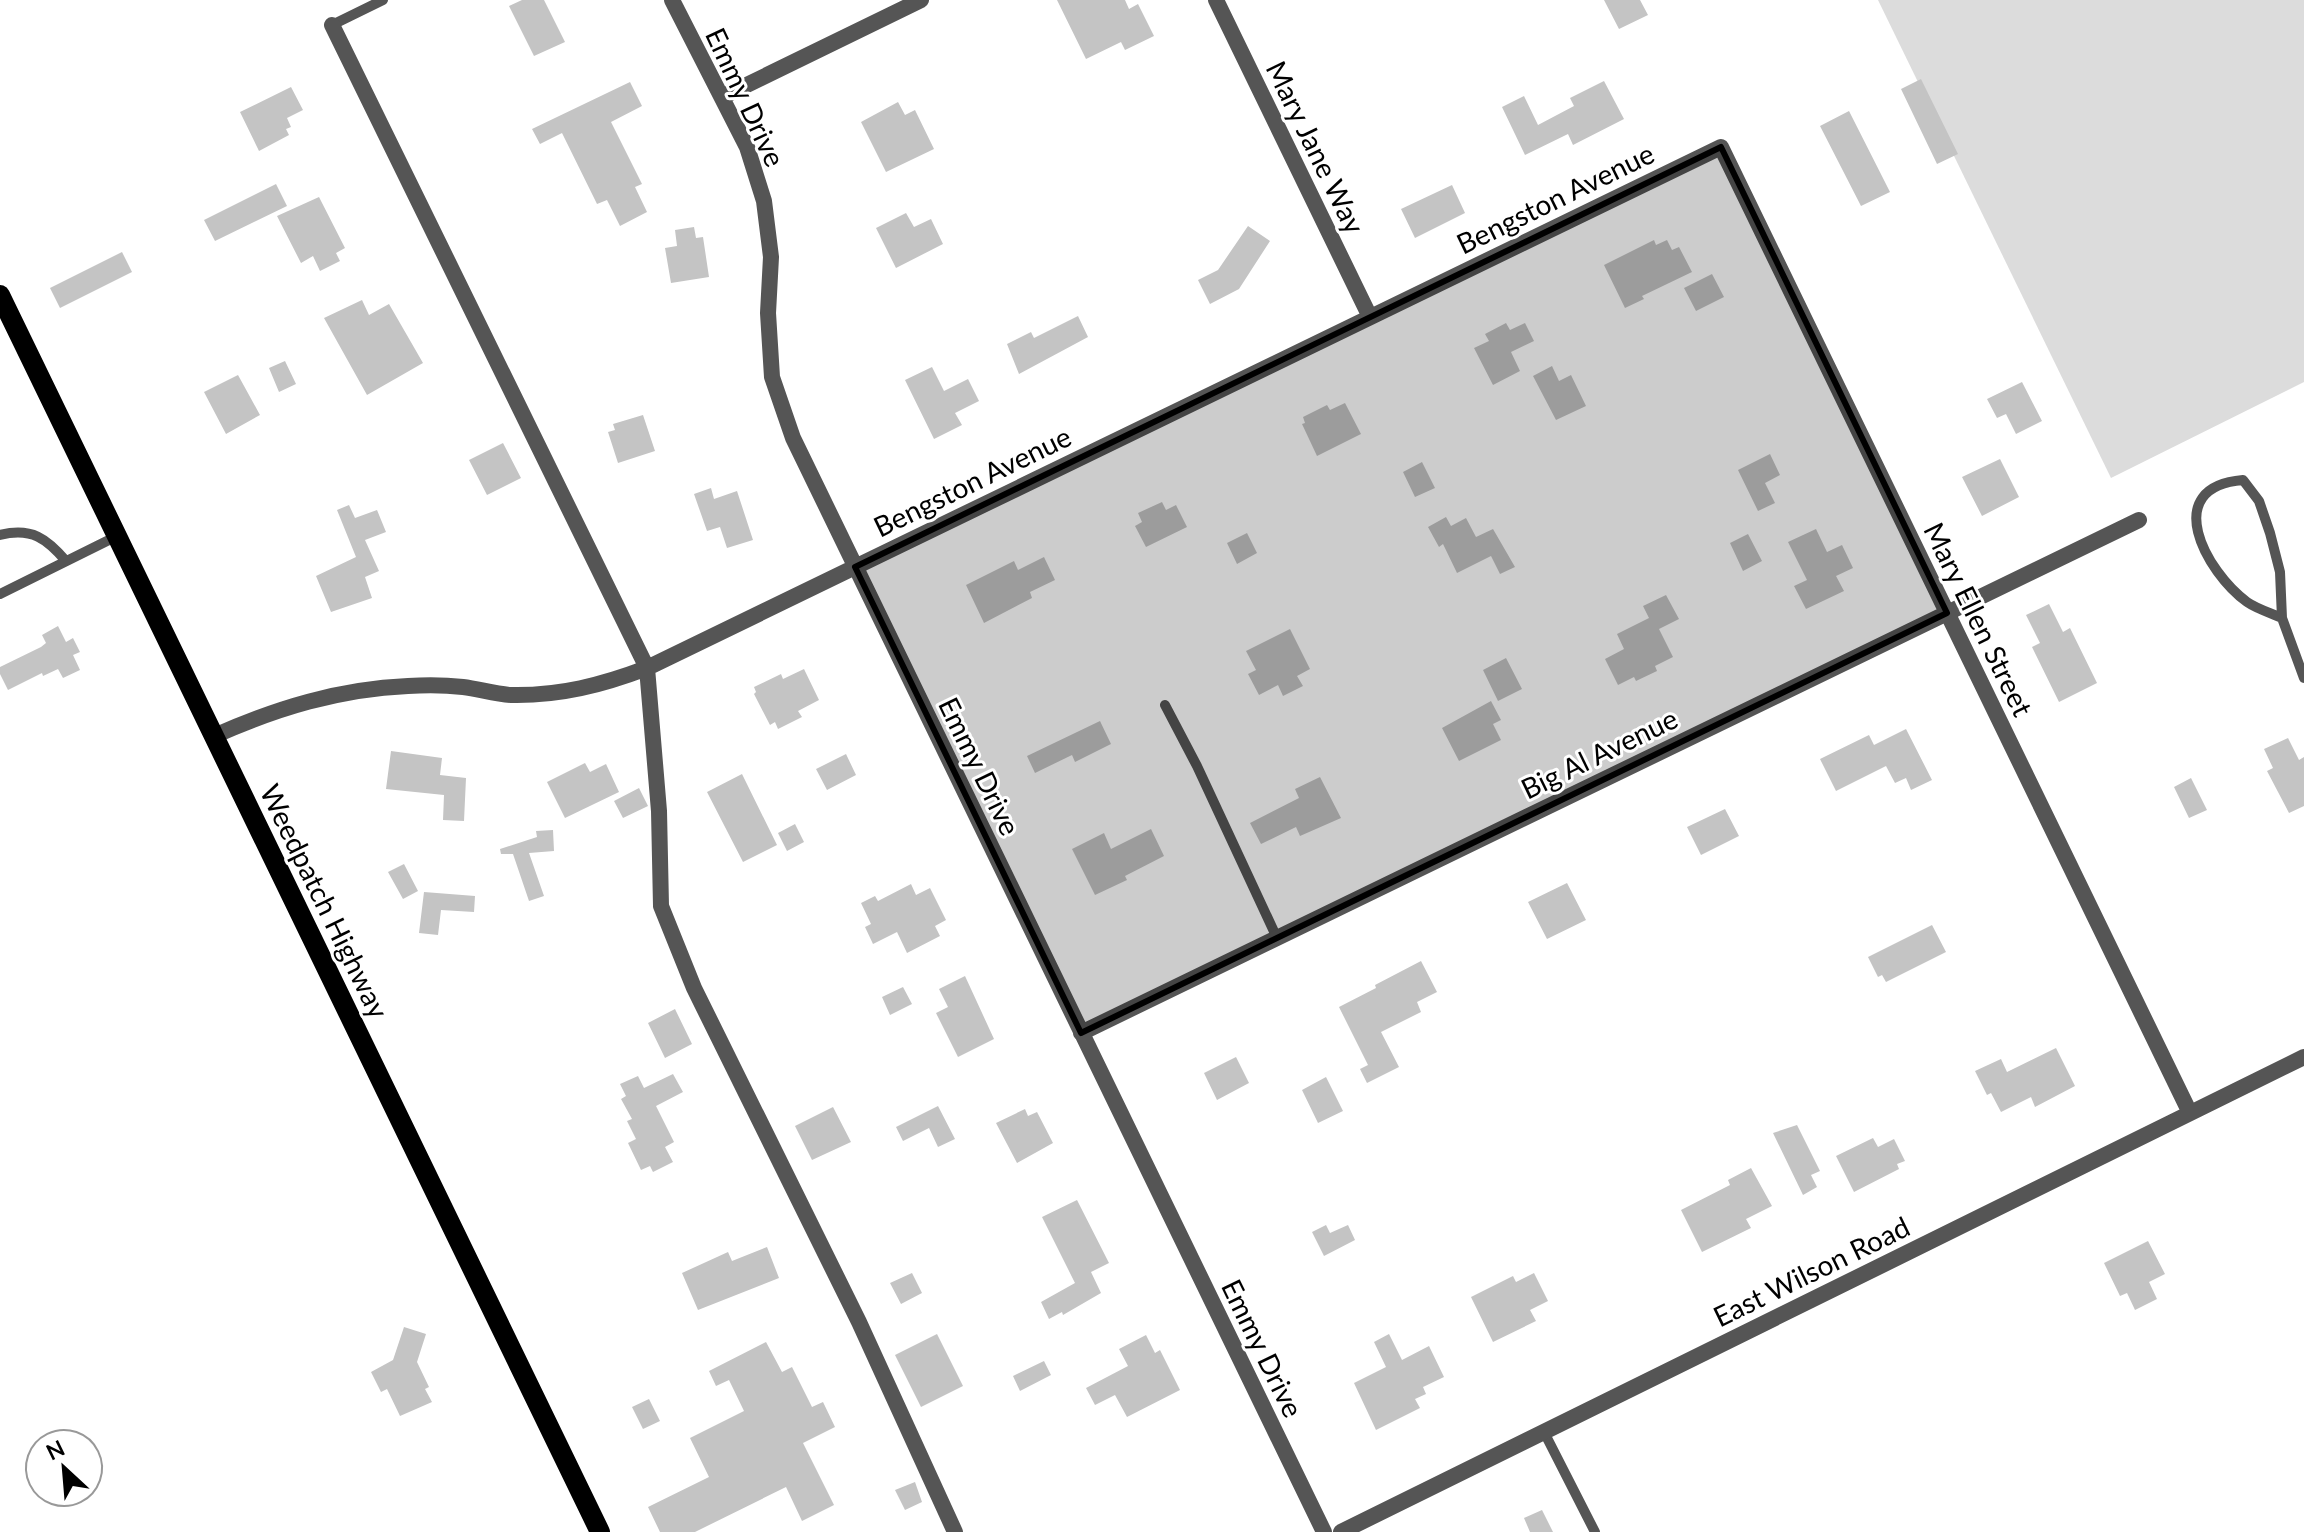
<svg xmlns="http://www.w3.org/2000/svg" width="2304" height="1532" font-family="Lato,sans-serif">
  <rect width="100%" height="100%" fill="#fff"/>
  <!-- grass -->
  <path fill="#dcdcdc" d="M1878 0H2304V382L2111 478Z"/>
  <!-- building -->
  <path fill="#c4c4c4" d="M522 0H544L565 42 534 56 509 6Z
    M1057 0H1125L1129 9 1138 4 1154 36 1125 50 1121 42 1086 59Z
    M1604 0H1640L1648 15 1619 29Z
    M1921 79 1958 154 1937 164 1901 89Z
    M1604 81 1624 119 1573 145 1568 134 1525 155 1502 107 1524 96 1538 125 1574 106 1570 98Z
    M630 82 642 106 611 122 642 184 635 187 647 212 620 226 607 200 597 204 562 133 540 144 532 129Z
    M291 87 303 110 287 118 291 127 286 129 289 135 259 151 240 112Z
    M898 102 905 115 915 110 934 149 886 172 861 122Z
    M1849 111 1890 192 1861 206 1820 126Z
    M276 184 287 206 215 241 204 220Z
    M1452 185 1465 213 1415 238 1401 209Z
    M319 197 345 248 336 253 340 261 320 271 313 256 301 263 277 216Z
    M906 213 914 227 931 219 943 244 896 268 876 228Z
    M1248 226 1270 241 1239 289 1210 304 1198 280 1218 270Z
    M694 227 696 238 703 237 709 277 671 283 665 248 677 246 675 230Z
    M1654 240 1656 245 1667 240 1672 250 1679 247 1692 272 1642 296 1644 299 1625 308 1604 265Z
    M122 252 132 272 60 308 50 288Z
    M1712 274 1724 297 1696 311 1684 288Z
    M362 300 369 315 389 304 423 363 367 395 324 318Z
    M1078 316 1088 337 1019 374 1007 344 1031 332 1034 338Z
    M1506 323 1510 330 1525 323 1534 341 1511 352 1520 371 1493 385 1474 348 1489 341 1485 334Z
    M285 361 296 384 279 392 269 368Z
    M1552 366 1559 381 1571 375 1586 406 1556 420 1533 376Z
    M932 367 944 391 968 379 979 401 955 413 962 425 934 439 905 380Z
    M238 375 260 415 226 434 204 392Z
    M2022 382 2042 421 2016 434 2006 414 1997 418 1987 399Z
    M1345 403 1361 434 1317 456 1302 424 1305 423 1303 417 1327 405 1330 410Z
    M643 415 655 451 618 463 608 432 615 430 613 424Z
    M503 443 521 478 487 495 469 460Z
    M1770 454 1780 475 1765 483 1775 503 1758 511 1738 470Z
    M2000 459 2019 497 1982 516 1962 477Z
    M1422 462 1435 488 1415 497 1403 472Z
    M711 488 714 499 737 491 753 540 727 548 720 527 707 531 694 494Z
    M1162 502 1166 510 1176 505 1187 527 1146 547 1135 526 1142 522 1138 513Z
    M349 505 355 518 377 510 386 532 365 540 379 571 365 577 372 598 331 612 316 576 356 557 337 510Z
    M1446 517 1451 526 1466 518 1476 537 1493 529 1515 567 1500 574 1491 556 1457 573 1443 544 1439 547 1428 527Z
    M1816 529 1827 552 1842 545 1853 568 1836 576 1844 591 1806 609 1794 586 1807 580 1788 542Z
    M1247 533 1257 553 1237 564 1227 543Z
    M1748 534 1762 561 1743 571 1730 543Z
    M1044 557 1055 580 1030 592 1032 598 984 623 966 585 1014 561 1018 570Z
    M1666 595 1679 619 1659 629 1673 657 1655 666 1657 671 1636 681 1634 677 1618 685 1605 659 1624 649 1617 634 1649 618 1643 606Z
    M2049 604 2063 632 2070 628 2097 683 2059 702 2032 647 2040 643 2026 615Z
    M58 626 66 642 73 638 80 652 73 655 80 670 63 678 58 669 43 676 42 673 8 690 0 674V667L41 647 46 643 42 635Z
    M1290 629 1310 669 1297 676 1303 686 1283 696 1278 685 1259 695 1248 674 1256 670 1246 651Z
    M1506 658 1522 689 1498 701 1483 670Z
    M804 669 819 700 798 711 802 717 778 729 775 722 770 725 754 694 756 692 754 687 781 674 783 679Z
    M1491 701 1501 720 1493 724 1501 740 1459 761 1442 728Z
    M1100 721 1111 744 1075 762 1072 755 1035 773 1027 756Z
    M1906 729 1932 780 1911 790 1906 778 1895 783 1886 766 1836 791 1820 759 1869 735 1874 745Z
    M2288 738 2299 760 2304 757V806L2289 813 2267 771 2273 768 2264 749Z
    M391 751 442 758 440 775 466 778 464 821 443 820 444 795 386 789Z
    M846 754 856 775 827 790 816 769Z
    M585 763 590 772 606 764 619 792 565 818 547 782Z
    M742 774 777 845 743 862 707 792Z
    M1320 777 1341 818 1300 836 1296 827 1261 844 1250 823 1299 798 1295 789Z
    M2191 778 2207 810 2189 818 2174 787Z
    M639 788 648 806 623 818 614 801Z
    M1725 809 1739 836 1701 855 1687 827Z
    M795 824 804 842 787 851 778 833Z
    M1151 829 1164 856 1125 876 1127 880 1095 895 1072 849 1104 833 1111 849Z
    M553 830 554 851 529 853 544 896 529 901 513 854H501L500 849 537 837 536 831Z
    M404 864 418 891 403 899 388 872Z
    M1567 883 1586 920 1547 939 1528 902Z
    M911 884 916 895 930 888 946 920 935 926 940 936 907 953 897 932 873 944 865 927 871 924 861 903 875 896 878 901Z
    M424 892 475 896 474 912 441 910 438 935 419 933Z
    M1932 925 1946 952 1886 982 1882 975 1878 977 1868 957Z
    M1421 961 1437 992 1417 1002 1421 1012 1381 1032 1399 1067 1367 1083 1360 1069 1368 1065 1339 1007 1376 988 1375 985Z
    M965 976 994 1039 958 1057 936 1013 948 1007 939 989Z
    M903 987 912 1004 890 1015 882 997Z
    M675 1009 692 1044 665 1058 648 1023Z
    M2056 1048 2075 1086 2035 1107 2031 1097 2001 1112 1991 1093 1987 1095 1975 1071 2001 1059 2007 1072Z
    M1236 1057 1249 1083 1217 1100 1204 1073Z
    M673 1074 683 1092 656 1106 674 1142 665 1147 673 1162 653 1172 650 1166 641 1170 628 1143 636 1139 627 1121 632 1119 621 1099 626 1096 620 1084 638 1076 644 1088Z
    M1326 1077 1343 1111 1318 1123 1302 1090Z
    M938 1106 955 1139 938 1147 929 1128 903 1141 896 1127Z
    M833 1107 851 1142 812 1160 795 1126Z
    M1025 1109 1028 1116 1037 1112 1053 1143 1017 1163 996 1123Z
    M1797 1125 1820 1171 1811 1175 1817 1187 1803 1195 1773 1133Z
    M1873 1138 1878 1147 1894 1139 1905 1161 1897 1164 1899 1169 1854 1192 1836 1156Z
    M1751 1168 1772 1206 1746 1219 1751 1228 1702 1252 1681 1210 1730 1185 1728 1180Z
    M1077 1200 1109 1263 1091 1272 1101 1293 1063 1315 1062 1312 1049 1319 1041 1302 1075 1283 1042 1217Z
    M1326 1225 1330 1233 1348 1225 1355 1240 1324 1256 1312 1232Z
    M2148 1241 2165 1274 2149 1282 2157 1299 2135 1310 2127 1293 2120 1296 2104 1263Z
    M767 1247 779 1278 698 1310 682 1273 728 1252 732 1261Z
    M912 1273 922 1293 901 1304 890 1283Z
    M1534 1273 1548 1301 1530 1310 1536 1321 1493 1342 1471 1297 1513 1276 1516 1282Z
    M404 1327 426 1334 417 1362 429 1387 425 1389 432 1402 400 1416 387 1389 381 1392 371 1372 393 1360Z
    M937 1334 963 1386 921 1407 895 1355Z
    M1389 1334 1402 1360 1429 1346 1444 1377 1423 1387 1426 1394 1415 1399 1420 1408 1376 1430 1354 1383 1386 1367 1374 1342Z
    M1146 1335 1155 1353 1160 1350 1180 1390 1127 1417 1115 1395 1095 1405 1086 1388 1128 1366 1119 1349Z
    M766 1342 782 1372 792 1367 812 1407 823 1402 835 1427 803 1443 834 1505 802 1521 786 1487 695 1532H660L648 1507 709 1477 690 1438 744 1411 729 1380 716 1386 709 1371Z
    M1044 1361 1051 1375 1020 1391 1013 1376Z
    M649 1399 660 1421 643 1429 632 1407Z
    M915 1482 922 1502 905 1510 895 1490Z
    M1542 1510 1553 1532H1530L1524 1518Z"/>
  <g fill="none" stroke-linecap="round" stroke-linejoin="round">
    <!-- lane -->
    <path stroke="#555" stroke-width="10" d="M332 25 383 0
      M0 535C32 527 47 539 66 561
      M0 594 117 536
      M2282 618C2271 613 2257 609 2247 602 2206 572 2159 487 2243 480L2259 501 2270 533 2280 572 2282 618 2304 678
      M1165 705 1197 766 1277 938
      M1544 1432 1595 1532"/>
    <!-- street -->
    <path stroke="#555" stroke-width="16" d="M672 0 747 147 764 201 771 257 768 313 772 377 793 438 1324 1532
      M1216 0 1370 317
      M332 25 647 668 659 811 661 906 694 988 859 1322 955 1532
      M722 97 921 0
      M214 736C277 708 339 689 408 686 425 685 445 685 463 687 479 689 495 694 511 695 560 696 602 685 647 668L1721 147 2190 1113
      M1081 1033 2139 520
      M1341 1532 2304 1057"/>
    <!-- primary -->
    <path stroke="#000" stroke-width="20" d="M0 295 600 1532"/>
  </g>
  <!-- marked area -->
  <path fill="#000" fill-opacity="0.2" stroke="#000" stroke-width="6" stroke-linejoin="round" d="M1721 147 1947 613 1081 1033 855 567Z"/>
  <g text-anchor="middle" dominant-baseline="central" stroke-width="6" stroke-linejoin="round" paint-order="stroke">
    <!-- street labels -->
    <g font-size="28" fill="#000" stroke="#fff">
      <text transform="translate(746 97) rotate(65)">Emmy Drive</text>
      <text transform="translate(1316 147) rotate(64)">Mary Jane Way</text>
      <text transform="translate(1555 198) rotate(-26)">Bengston Avenue</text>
      <text transform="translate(972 481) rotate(-26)">Bengston Avenue</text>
      <text transform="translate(1979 619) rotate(64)">Mary Ellen Street</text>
      <text transform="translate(1599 753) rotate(-26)">Big Al Avenue</text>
      <text transform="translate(980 766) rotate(64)">Emmy Drive</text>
      <text transform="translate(325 901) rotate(64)">Weedpatch Highway</text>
      <text transform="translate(1811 1271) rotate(-26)">East Wilson Road</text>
      <text transform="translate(1263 1348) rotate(64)">Emmy Drive</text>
    </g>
  </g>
  <!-- north arrow -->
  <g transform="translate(64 1468) rotate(334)"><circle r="38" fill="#ffffff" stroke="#999999" stroke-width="2"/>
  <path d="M0-6L14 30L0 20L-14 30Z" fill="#000000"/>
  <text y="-12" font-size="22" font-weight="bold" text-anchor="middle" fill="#000000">N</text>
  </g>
</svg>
